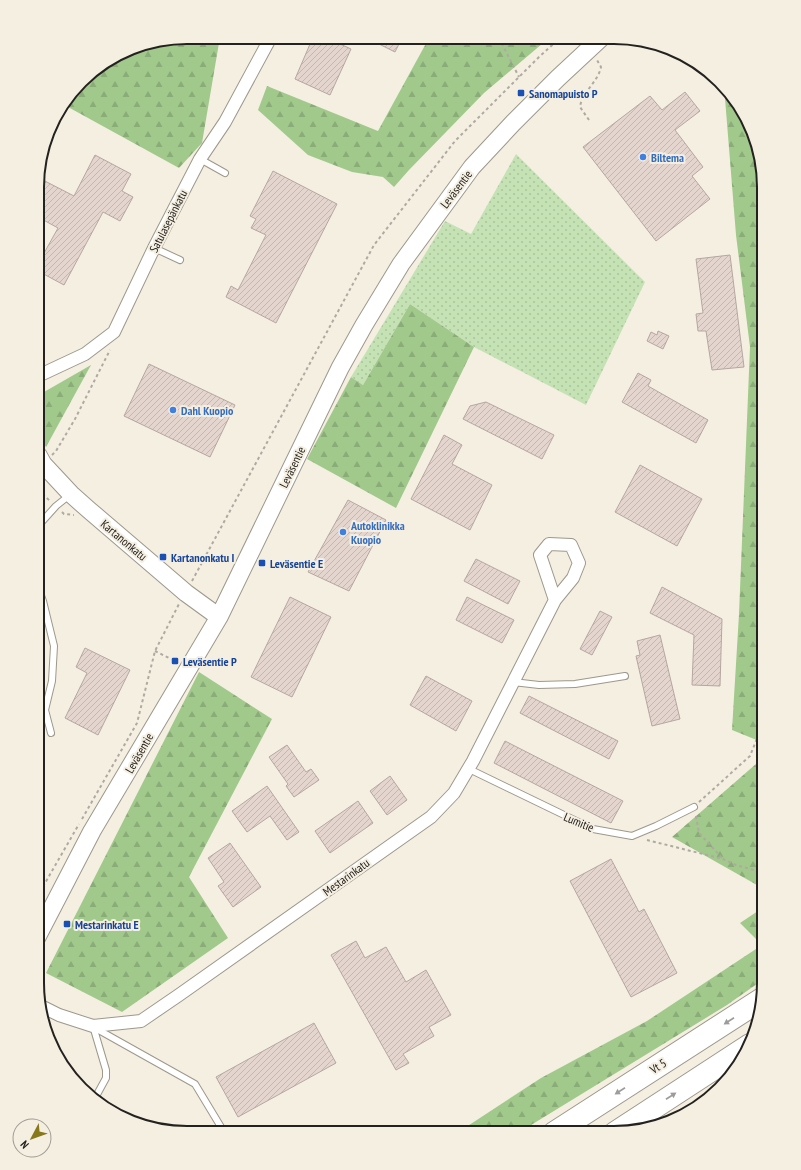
<svg xmlns="http://www.w3.org/2000/svg" width="801" height="1170" font-family="'PT Sans Narrow',sans-serif">
  <defs>
    <pattern id="grass-dots" width="8" height="8" patternUnits="userSpaceOnUse"><rect width="8" height="8" fill="#c5e2b5"/><path d="M2 2h.1M6 6h.1" fill="none" stroke="#a9c29b" stroke-width="1.8" stroke-linecap="round"/></pattern>
    <pattern id="forest-firs" width="22" height="20" patternUnits="userSpaceOnUse"><rect width="22" height="20" fill="#a1c98b"/><path d="M5 1l3.5 6h-7zM16 11l3.5 6h-7z" fill="#8aac78"/></pattern>
    <pattern id="building-hatch" width="6" height="6" patternUnits="userSpaceOnUse"><rect width="6" height="6" fill="#e4d6cf"/><path d="M-1 1l2-2M0 6l6-6M5 7l2-2" fill="none" stroke="#c3b7b1"/></pattern>
  </defs>
  <rect width="100%" height="100%" fill="#f5efe2"/>
  <!-- grass -->
  <path fill="url(#grass-dots)" d="M516 154 645 282 586 405 474 347 410 304 363 385 351 377 445 221 471 234Z"/>
  <!-- forest -->
  <path fill="url(#forest-firs)" d="M187 37H220L202 143 179 168 68 107 56 115 57 112 88 74 138 45Z
    M429 38H549L484 93 409 170 394 187 383 177 352 172 308 155 258 110 267 86 378 131Z
    M724 86 733 96 753 129 764 187V743L732 730 739 614 750 347 736 235Z
    M410 304 474 347 396 508 307 459 351 377 363 385Z
    M91 365 46 447 38 436V400L44 392Z
    M199 672 272 719 189 877 228 938 122 1012 46 973Z
    M764 757V889L672 837Z
    M764 907V979L727 1005 518 1133H457L541 1078 647 1021 762 945 740 923Z"/>
  <!-- building -->
  <path fill="url(#building-hatch)" stroke="#b5a7a0" d="M313 37H325L351 49 330 95 295 79Z
    M367 38H402L395 52Z
    M685 92 700 111 675 130 703 167 692 176 710 199 656 241 583 147 650 96 662 110Z
    M95 155 131 174 122 191 133 197 120 221 103 212 64 285 38 271V264L58 228 38 217V184L41 179 74 196Z
    M273 171 337 204 276 323 226 297 231 286 238 290 266 235 251 228 256 219 250 216Z
    M730 255 744 367 712 370 706 331H698L696 314 703 313 696 259Z
    M658 331 669 336 663 349 647 341 651 332 657 335Z
    M149 364 235 405 210 457 124 416Z
    M638 373 651 380 648 386 708 420 696 443 622 402Z
    M486 402 554 435 542 459 463 419 470 406Z
    M444 435 462 445 452 464 492 485 470 530 411 499Z
    M640 465 702 499 677 546 615 512Z
    M348 500 386 520 349 591 308 572Z
    M476 559 520 581 508 604 464 581Z
    M662 587 722 619 720 686 692 685 694 635 650 613Z
    M290 597 331 617 292 697 251 677Z
    M467 597 514 620 502 643 456 620Z
    M600 611 612 617 592 655 580 649Z
    M660 635 680 719 652 726 636 656 640 655 637 641Z
    M85 648 130 670 98 735 65 718 87 673 76 667Z
    M426 676 472 701 456 731 410 705Z
    M529 696 618 741 609 759 520 713Z
    M505 741 623 801 611 823 494 763Z
    M287 745 306 772 311 769 319 780 294 797 286 786 288 784 269 757Z
    M390 776 407 800 387 815 370 791Z
    M267 786 299 832 287 840 270 816 247 832 232 811Z
    M358 801 373 823 330 853 315 831Z
    M230 843 261 887 233 907 218 886 224 882 208 858Z
    M611 859 639 912 644 909 677 973 631 997 570 881Z
    M356 941 365 958 386 947 406 982 426 970 451 1015 429 1027 434 1036 403 1054 409 1063 396 1070 331 955Z
    M314 1023 336 1063 238 1117 216 1077Z"/>
  <g fill="none" stroke-linecap="round" stroke-linejoin="round">
    <!-- lane casing -->
    <g stroke="#9d988c" stroke-width="8">
      <path id="lane" d="M200 159 225 173
        M154 248 180 260
        M38 526 56 506 71 494
        M38 587 43 601 54 646 52 681 45 710 51 733
        M513 682 539 685 575 684 625 676
        M469 769 593 829 632 836 656 826 694 807
        M93 1026 106 1070V1078L94 1100
        M95 1028 195 1084 224 1132"/>
    </g>
    <!-- street casing -->
    <g stroke="#9d988c" stroke-width="14">
      <path id="street" d="M38 376 85 354 114 332 154 248 200 159 225 122 271 37
        M41 1006 59 1015 93 1026 141 1021 179 995 431 817 454 793 473 761 555 600 573 578 579 563 571 545 549 544 540 555 555 600"/>
    </g>
    <!-- secondary casing -->
    <g stroke="#9d988c" stroke-width="19">
      <path id="secondary" d="M38 455 43 464 71 494 89 510 186 593 219 617
        M37 937 92 831 219 617 340 368 364 325 401 264 472 167 513 123 558 78 601 38"/>
    </g>
    <!-- highway casing -->
    <g stroke="#9d988c" stroke-width="24">
      <path id="highway" d="M554 1133 762 999
        M615 1133 750 1045"/>
    </g>
    <!-- path -->
    <path stroke="#afaaa0" stroke-width="2" stroke-dasharray="3 3" stroke-linecap="butt" d="M499 38 519 77
      M589 120 580 107C582 92 598 82 601 67L597 60
      M52 455 56 451 75 419 110 350
      M38 490 50 501
      M62 512 64 514 74 515
      M192 581 374 245 455 141 539 57 560 38
      M764 623C758 609 759 601 764 587
      M38 628 39 620
      M155 651 175 661
      M699 802 750 756 764 721
      M696 816 699 833 723 859
      M82 819 137 723 155 651 179 604
      M647 840 723 859 736 865 764 873
      M37 897 79 824"/>
    <!-- lane -->
    <use href="#lane" stroke="#fff" stroke-width="6"/>
    <!-- street -->
    <use href="#street" stroke="#fff" stroke-width="12"/>
    <!-- secondary -->
    <use href="#secondary" stroke="#fff" stroke-width="17"/>
    <!-- highway -->
    <use href="#highway" stroke="#fff" stroke-width="22"/>
  </g>
  <!-- one-way arrows -->
  <defs><path id="oneway-solid" d="M-6-.8H1V-3.2L6.5 0L1 3.2V.8H-6Z"/></defs>
  <g fill="#9c9c9a">
    <use href="#oneway-solid" transform="translate(729 1021) rotate(147)"/>
    <use href="#oneway-solid" transform="translate(620 1091) rotate(147)"/>
    <use href="#oneway-solid" transform="translate(671 1096) rotate(-33)"/>
  </g>
  <!-- markers -->
  <g fill="#1a4fb4" stroke="#f5efe2" stroke-width="1.5">
    <rect x="517" y="89" width="8" height="8" rx="2"/>
    <rect x="159" y="553" width="8" height="8" rx="2"/>
    <rect x="258" y="559" width="8" height="8" rx="2"/>
    <rect x="171" y="657" width="8" height="8" rx="2"/>
    <rect x="63" y="920" width="8" height="8" rx="2"/>
  </g>
  <g fill="#3f7fe0" stroke="#f5efe2" stroke-width="1.5">
    <circle cx="643" cy="157" r="4"/>
    <circle cx="173" cy="410" r="4"/>
    <circle cx="343" cy="532" r="4"/>
  </g>
  <g text-anchor="middle" dominant-baseline="central" stroke-width="4" stroke-linejoin="round" paint-order="stroke">
    <!-- transit labels -->
    <g font-size="12" font-weight="bold" fill="#164399" stroke="#f5efe2" text-anchor="start">
      <text x="529" y="93">Sanomapuisto P</text>
      <text x="171" y="557">Kartanonkatu I</text>
      <text x="270" y="563">Leväsentie E</text>
      <text x="183" y="661">Leväsentie P</text>
      <text x="75" y="924">Mestarinkatu E</text>
    </g>
    <!-- shop labels -->
    <g font-size="12" font-weight="bold" fill="#366cbe" stroke="#f5efe2" text-anchor="start">
      <text x="651" y="157">Biltema</text>
      <text x="181" y="410">Dahl Kuopio</text>
      <text x="351" y="525">Autoklinikka<tspan x="351" dy="14">Kuopio</tspan></text>
    </g>
    <!-- street labels -->
    <g font-size="12" fill="#24221e" stroke="#f5efe2">
      <text transform="translate(456 189) rotate(-53)">Leväsentie</text>
      <text transform="translate(168 221) rotate(-63)">Satulasepänkatu</text>
      <text transform="translate(292 467) rotate(-64)">Leväsentie</text>
      <text transform="translate(124 540) rotate(40)">Kartanonkatu</text>
      <text transform="translate(139 753) rotate(-60)">Leväsentie</text>
      <text transform="translate(579 822) rotate(23)">Lumitie</text>
      <text transform="translate(346 877) rotate(-36)">Mestarinkatu</text>
      <text transform="translate(658 1066) rotate(-33)">Vt 5</text>
    </g>
  </g>
  <!-- crop -->
  <path d="M0 0H801V1170H0ZM187 44H614A143 143 0 0 1 757 187V983A143 143 0 0 1 614 1126H187A143 143 0 0 1 44 983V187A143 143 0 0 1 187 44Z" fill="#f5efe2" fill-rule="evenodd"/>
  <path fill="none" stroke="#24221e" stroke-width="2" d="M187 44H614A143 143 0 0 1 757 187V983A143 143 0 0 1 614 1126H187A143 143 0 0 1 44 983V187A143 143 0 0 1 187 44Z"/>
  <!-- north arrow -->
  <g transform="translate(32 1138) rotate(229)"><circle r="19" fill="#f5efe2" stroke="#a19d94"/>
  <path d="M0-3L7 15L0 10L-7 15Z" fill="#88781c"/>
  <text y="-6" font-size="11" font-weight="bold" text-anchor="middle" fill="#24221e">N</text>
  </g>
</svg>
